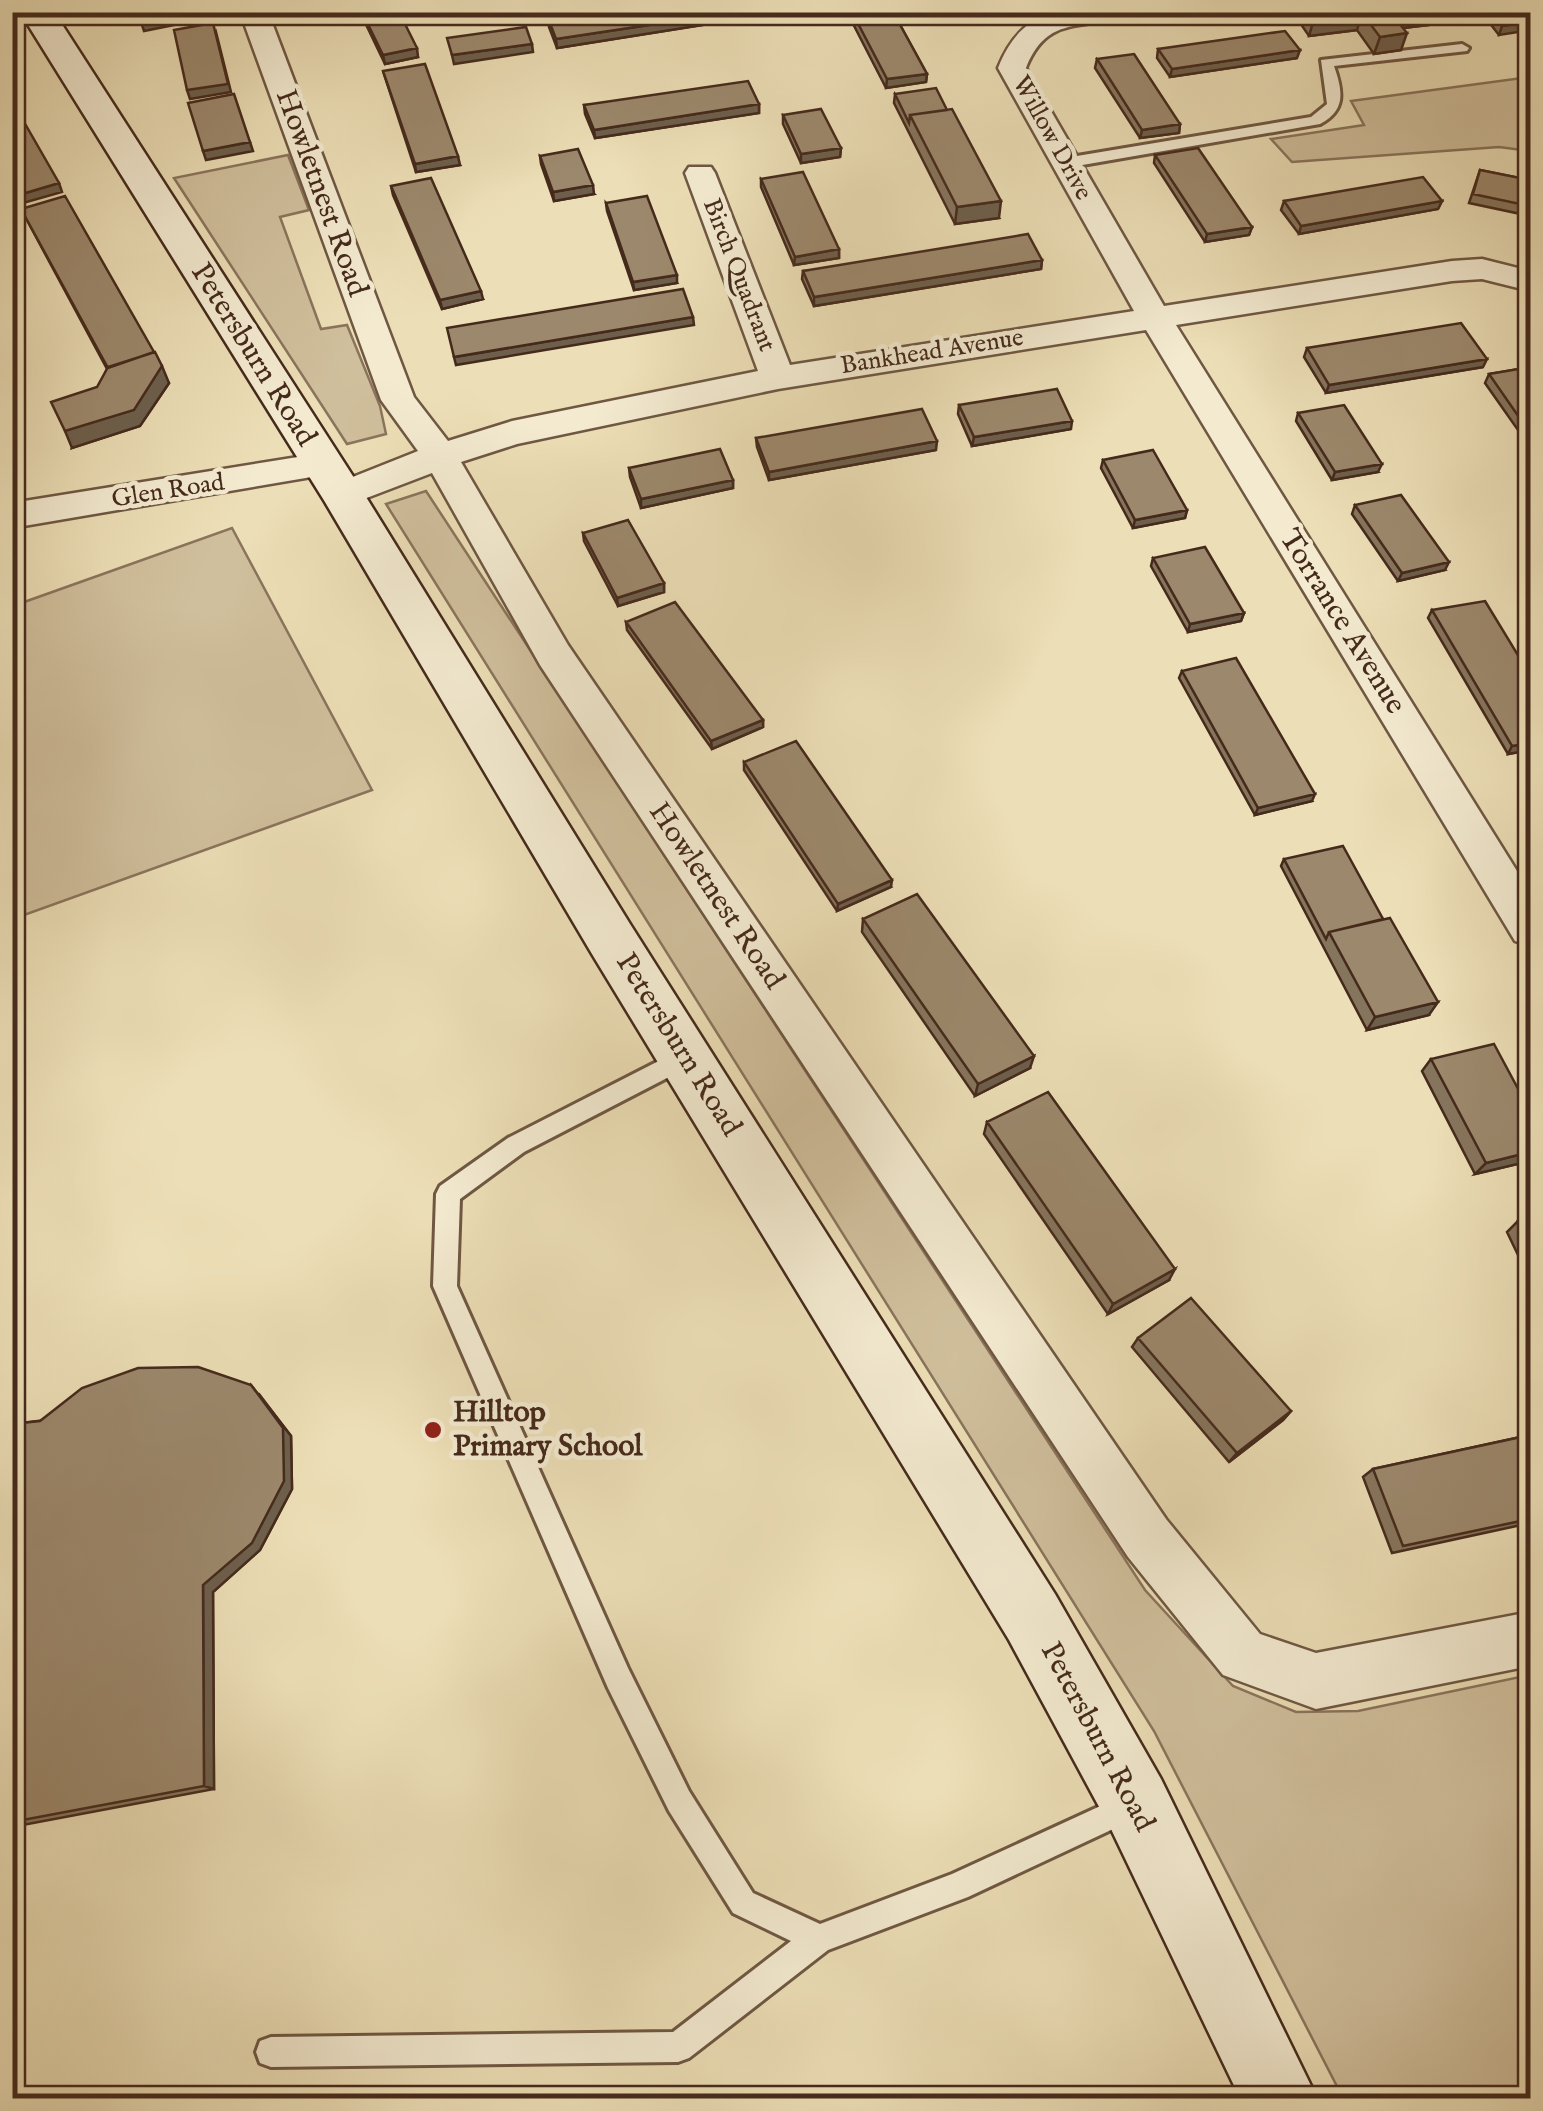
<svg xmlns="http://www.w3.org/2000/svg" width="1543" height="2111" font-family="'IM FELL English',serif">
  <rect width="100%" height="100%" fill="#ecdeb6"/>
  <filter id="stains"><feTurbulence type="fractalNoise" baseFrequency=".002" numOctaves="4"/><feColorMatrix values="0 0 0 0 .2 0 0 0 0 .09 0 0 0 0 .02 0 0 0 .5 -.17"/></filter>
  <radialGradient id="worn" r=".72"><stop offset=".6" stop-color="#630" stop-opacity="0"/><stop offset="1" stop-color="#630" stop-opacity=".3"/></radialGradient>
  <!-- green -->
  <path fill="#d0bf9c" stroke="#8a745c" stroke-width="2.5" d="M1530 77V151L1499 147 1292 162 1271 139 1364 125 1351 101Z
    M288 155 309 210 280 217 321 329 347 325 380 406 386 434 347 444 174 178Z
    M426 491 1145 1590 1233 1686 1296 1712 1358 1711 1530 1675V2098H1343L1154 1731 386 504Z
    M232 528 372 790 13 919V606Z"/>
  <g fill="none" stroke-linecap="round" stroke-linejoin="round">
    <!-- service casing -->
    <g stroke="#6f5742" stroke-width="6">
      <path id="service" d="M1462 44 1469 48 1467 51 1334 66C1343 92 1346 110 1320 124L1065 168 1057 163 1065 158 1311 117 1327 104 1321 60Z
        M686 1047 694 1050 697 1057 694 1064 524 1152 460 1199 457 1286 628 1668 689 1791 753 1893 820 1924 952 1874 1133 1791 1143 1795 1147 1805 1143 1815 968 1897 828 1950 689 2058 678 2062 271 2067 260 2063 256 2052 260 2041 271 2037 673 2032 791 1941 733 1913 669 1811 608 1688 433 1286 436 1194 440 1186 508 1138Z"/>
    </g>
    <!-- minor casing -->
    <g stroke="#6f5742" stroke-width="5">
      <path id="minor" d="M240 12H268L414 397 448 441 512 421 758 371 685 173 689 167H711L715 173 790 365 1134 311 998 68C1024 3 1063 12 1124 12L1120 18C1076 29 1046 18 1026 68L1164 306 1452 261 1482 259 1530 271V291L1482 279 1452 281 1176 325 1530 892V946L1515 941 1146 330 778 389 517 444 461 462 568 645 1166 1519 1260 1634 1316 1653 1530 1612V1666L1316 1709 1223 1675 1128 1557 540 665 432 473 343 507 330 504 325 495 330 486 418 451 381 400Z
        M323 453 335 457 341 465 335 473 12 528V503Z"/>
    </g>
    <!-- secondary casing -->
    <g stroke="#452a1c" stroke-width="5">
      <path id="secondary" d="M20 12H54L358 484 630 924 1055 1594 1161 1779 1317 2098H1240L1111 1829 1009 1640 592 954 325 502Z"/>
    </g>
    <!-- service -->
    <use href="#service" fill="#f3ead0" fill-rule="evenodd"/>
    <!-- minor -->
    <use href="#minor" fill="#f3ead0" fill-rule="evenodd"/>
    <!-- secondary -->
    <use href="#secondary" fill="#f3ead0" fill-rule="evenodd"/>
  </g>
  <!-- wall -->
  <path fill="#86755d" stroke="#452a1c" stroke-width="2.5" d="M360 12H399L418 57 385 64Z
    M849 12H893L927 74 926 82 886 88 849 16Z
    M1297 12H1456L1453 22 1403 28 1401 50 1374 54 1357 30 1309 36 1296 17Z
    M1481 12H1530L1499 35Z
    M548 18 715 23 557 48 549 27Z
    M1158 49 1297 58 1170 77 1157 58Z
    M1097 59 1180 124 1179 133 1140 138 1095 68Z
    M383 71 460 165 416 172Z
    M895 94 999 218 955 224 894 103Z
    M759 104V113L595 138 585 114 584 105Z
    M783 115 841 148 840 157 801 163 783 124Z
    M1155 155 1252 227 1249 235 1205 242 1154 163Z
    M540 156 594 194 554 201 541 164Z
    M1480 170 1530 180V216L1469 203Z
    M761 179 839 249V258L794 265 761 187Z
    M391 186 483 299 442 309 393 195Z
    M1284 201H1442L1438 209 1299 234 1281 210Z
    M606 203 677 283 634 290 607 211Z
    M21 209 169 383 140 426 72 448 107 369Z
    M1042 260 1041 269 814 306 802 279 803 271Z
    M1307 348 1483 367 1326 393 1304 357Z
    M1530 367V447L1485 383 1489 374Z
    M959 405 1071 429 972 446 958 414Z
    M1298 413 1378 472 1332 480 1296 421Z
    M756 438 936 450 769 480 757 447Z
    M1103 460 1187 510 1185 518 1133 528 1101 468Z
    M629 468 733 480V488L641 508 630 477Z
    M1355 505 1445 570 1398 581 1352 514Z
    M583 533 664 583V592L618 606 584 541Z
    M1153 558 1244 613 1241 621 1188 632 1151 566Z
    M1432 610 1530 750 1508 754 1428 618Z
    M626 622 763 720V727L712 749 627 630Z
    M1182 671 1312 801 1255 815 1179 678Z
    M744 762 891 887 837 911 744 770Z
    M1284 859 1383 919 1429 1015 1367 1030 1281 866Z
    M863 919 1030 1068 975 1096 862 932Z
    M1431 1059 1530 1161 1475 1174 1422 1071Z
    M987 1122 1169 1280 1108 1314 984 1134Z
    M1530 1218V1280L1507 1232 1518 1221Z
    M1138 1338 1291 1411 1283 1420 1229 1462 1132 1347Z
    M259 1394 291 1436 292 1489 260 1550 213 1592 214 1789 12 1827V1424Z
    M1530 1435V1523L1392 1553 1363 1477 1373 1469Z"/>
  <!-- shaded-wall -->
  <path fill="#6d5f4c" stroke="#452a1c" stroke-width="2.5" d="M498 12H537V13L499 18Z
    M1399 12H1456L1453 22 1386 30 1391 13Z
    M1362 13 1357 30 1309 36 1314 19Z
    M182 15 184 23 144 31 141 22Z
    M715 15V23L557 48 556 39Z
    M1530 22V30L1499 35 1502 26Z
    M216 32 231 92 190 99 187 90Z
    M1407 33 1401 50 1374 54 1380 37Z
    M532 44 533 52 454 64 452 55Z
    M417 48 418 57 385 64 383 55Z
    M1300 50 1297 58 1170 77 1172 69Z
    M927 74 926 82 886 88 887 79Z
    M759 104V113L595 138 594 130Z
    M1180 124 1179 133 1140 138 1142 130Z
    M250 142 253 151 206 160 203 151Z
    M841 148 840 157 801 163V154Z
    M458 156 460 165 416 172 415 164Z
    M59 183 62 192 16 205 12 197Z
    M593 185 594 194 554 201 553 192Z
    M1001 201 999 218 955 224 957 207Z
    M1442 201 1438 209 1299 234 1301 226Z
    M1252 227 1249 235 1205 242 1207 234Z
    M839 249V258L794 265 795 257Z
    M1042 260 1041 269 814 306V297Z
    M677 275V283L634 290 633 282Z
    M481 291 483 299 442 309 440 300Z
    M693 317 694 325 456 365 454 357Z
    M1487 359 1483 367 1326 393 1329 385Z
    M162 366 169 383 140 426 72 448 65 431Z
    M1072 421 1071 429 972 446 974 437Z
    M937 441 936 450 769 480V472Z
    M1382 464 1378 472 1332 480 1335 472Z
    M733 480V488L641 508V499Z
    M1187 510 1185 518 1133 528 1135 520Z
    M1449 562 1445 570 1398 581 1402 573Z
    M664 583V592L618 606 617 598Z
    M1244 613 1241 621 1188 632 1190 624Z
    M763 720V727L712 749 711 741Z
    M1530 743V750L1508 754 1512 746Z
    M1315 794 1312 801 1255 815 1258 808Z
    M892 880 891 887 837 911 838 904Z
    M1438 1002 1429 1015 1367 1030 1375 1017Z
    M1034 1056 1030 1068 975 1096 978 1084Z
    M1530 1152V1161L1475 1174 1486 1163Z
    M1175 1269 1169 1280 1108 1314 1113 1304Z
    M251 1385 291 1436 292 1489 260 1550 213 1592 214 1789 204 1786 203 1585Z
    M1291 1411 1283 1420 1229 1462 1237 1453Z"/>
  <!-- building -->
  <path fill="#9c886c" stroke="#452a1c" stroke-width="2.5" d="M138 12H181L182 15 141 22Z
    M362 12H399L417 48 383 55Z
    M586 12H714L715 15 556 39 548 18Z
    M852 12H893L927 74 887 79Z
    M1309 12H1399L1391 13 1407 33 1380 37 1362 13 1314 19Z
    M1490 12H1530V22L1502 26Z
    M213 23 228 84 187 90 174 30Z
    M526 27 532 44 452 55 447 38Z
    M1285 31 1300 50 1172 69 1158 49Z
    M1134 54 1180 124 1142 130 1097 59Z
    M425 64 458 156 415 164 383 71Z
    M748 81 759 104 594 130 584 105Z
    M936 88 947 110 910 115 909 123 895 94Z
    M234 94 250 142 203 151 188 103Z
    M12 101 59 183 12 197Z
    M821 109 841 148 801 154 783 115Z
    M952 109 1001 201 957 207 910 115Z
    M1198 148 1252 227 1207 234 1155 155Z
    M578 149 593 185 553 192 540 156Z
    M1480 170 1530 180V206L1473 194Z
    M803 172 839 249 795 257 761 179Z
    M1423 177 1442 201 1301 226 1284 201Z
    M431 178 481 291 440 300 391 186Z
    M65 196 154 352 108 368 21 209Z
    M647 196 677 275 633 282 606 203Z
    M1028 234 1042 260 814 297 803 271Z
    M683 289 693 317 454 357 447 328Z
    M1461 323 1487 359 1329 385 1307 348Z
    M155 352 162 366 134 410 65 431 51 402 97 387 108 367Z
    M1530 367V433L1489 374Z
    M1057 389 1072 421 974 437 959 405Z
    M1344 405 1382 464 1335 472 1298 413Z
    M922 409 937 441 769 472 756 438Z
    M720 449 733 480 641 499 629 468Z
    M1153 450 1187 510 1135 520 1103 460Z
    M1401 495 1449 562 1402 573 1355 505Z
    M628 520 664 583 617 598 583 533Z
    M1205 547 1244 613 1190 624 1153 558Z
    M1485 601 1530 675V743L1512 746 1432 610Z
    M675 602 763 720 711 741 626 622Z
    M1236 658 1315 794 1258 808 1182 671Z
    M796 741 892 880 838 904 744 762Z
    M1343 846 1383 919 1329 932 1326 939 1284 859Z
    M917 894 1034 1056 978 1084 863 919Z
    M1390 918 1438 1002 1375 1017 1329 932Z
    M1494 1044 1530 1111V1152L1486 1163 1431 1059Z
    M1048 1092 1175 1269 1113 1304 987 1122Z
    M1530 1218V1246L1518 1221Z
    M1191 1298 1291 1411 1237 1453 1138 1338Z
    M198 1367 251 1385 283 1428 284 1481 252 1543 203 1585 204 1786 12 1822V1424L40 1421 82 1388 138 1368Z
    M1530 1435V1519L1403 1546 1373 1469Z"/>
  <!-- markers -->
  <circle fill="#8f2418" stroke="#f3ead0" stroke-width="4" cx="433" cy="1430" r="10"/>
  <g text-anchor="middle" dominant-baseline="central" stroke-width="9" stroke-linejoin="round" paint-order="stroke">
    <!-- far-street labels -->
    <g font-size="25" fill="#452a1c" stroke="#f3ead0">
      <text transform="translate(1052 138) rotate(61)">Willow Drive</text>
      <text transform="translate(739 275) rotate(69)">Birch Quadrant</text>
      <text transform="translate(932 352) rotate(-9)">Bankhead Avenue</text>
      <text transform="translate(168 491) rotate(-9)">Glen Road</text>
    </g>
    <!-- street labels -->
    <g font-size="30" fill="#452a1c" stroke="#f3ead0">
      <text transform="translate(321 193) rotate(70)">Howletnest Road</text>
      <text transform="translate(253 355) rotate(58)">Petersburn Road</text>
      <text transform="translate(1342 622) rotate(58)">Torrance Avenue</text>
      <text transform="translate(716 896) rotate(56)">Howletnest Road</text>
      <text transform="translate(678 1045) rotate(58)">Petersburn Road</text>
      <text transform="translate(1097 1737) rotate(62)">Petersburn Road</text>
    </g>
    <!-- poi labels -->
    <g font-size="30" font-weight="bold" fill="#452a1c" stroke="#f3ead0" text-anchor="start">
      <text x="453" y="1413">Hilltop<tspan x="453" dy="34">Primary School</tspan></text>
    </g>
  </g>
  <!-- margin -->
  <rect width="1543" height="2111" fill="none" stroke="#ecdeb6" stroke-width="50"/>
  <rect x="15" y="15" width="1513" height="2081" fill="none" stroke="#452a1c" stroke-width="5"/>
  <rect x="25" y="25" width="1493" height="2061" fill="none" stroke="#452a1c" stroke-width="2.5"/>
  <rect width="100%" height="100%" filter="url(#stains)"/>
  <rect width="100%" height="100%" fill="url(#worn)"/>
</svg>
